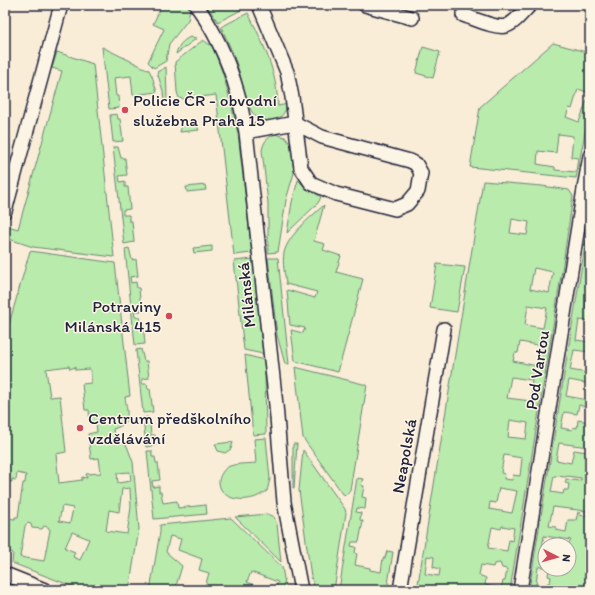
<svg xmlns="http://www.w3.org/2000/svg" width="595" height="595" font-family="Itim,sans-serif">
  <rect width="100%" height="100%" fill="#f9edd7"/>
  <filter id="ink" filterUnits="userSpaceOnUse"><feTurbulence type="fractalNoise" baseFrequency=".025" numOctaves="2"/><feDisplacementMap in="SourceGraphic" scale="8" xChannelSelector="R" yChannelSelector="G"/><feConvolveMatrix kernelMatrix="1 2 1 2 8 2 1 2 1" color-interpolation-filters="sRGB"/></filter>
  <g filter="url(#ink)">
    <!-- green -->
    <path fill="#b8ebac" stroke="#6d8674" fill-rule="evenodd" d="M162 5H188L190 8 188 20 169 44 166 61 154 68 148 62 164 29 153 24Z
      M206 5H243L245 8 218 22Z
      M248 13C263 42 277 72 278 106L288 104C285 112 282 118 274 120 266 123 257 119 252 112 244 101 243 84 239 71 234 55 228 42 221 27Z
      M190 37 197 38 176 54C178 46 182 41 190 37Z
      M203 40 213 47 223 74 231 103 238 134 252 253 234 255 216 95 184 99 179 98 177 92 175 62Z
      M553 43 590 53V93L578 89 572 109 569 108 566 117 579 122 587 100 589 101 590 97V108L576 178 470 167 480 107ZM558 134 573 136 571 157 578 158 576 172 555 170V167L537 164 538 151 556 153Z
      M102 47 149 70 152 76 157 92 133 95 131 76 114 78 116 96H118L119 108 109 109Z
      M423 47 440 52 433 78 416 73Z
      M57 52 93 64 114 257 33 247 6 238 8 226 18 229 62 71 52 68Z
      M166 67 167 98 164 101 163 91 157 72Z
      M117 114 118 119H120L123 141 113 142 110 115Z
      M189 122 196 124 199 130 180 132 182 125Z
      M275 134 285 137 291 145 294 173 286 200 278 252 268 253V203L262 150C264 141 267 138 275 134Z
      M113 147H118L121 158H125L127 175 119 176 120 182 125 181V187H128L130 209 123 210V215H129V221H132L134 242 124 244Z
      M298 180 303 185 321 197 318 203 287 233 292 202Z
      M483 181 542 186 569 190 573 196 563 264 510 590H417ZM512 219 529 222 527 235 510 233ZM534 268 553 272 549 293 530 289ZM528 305 547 308 543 328 525 325ZM520 342 543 346V350H539L537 366 513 361 515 353H518ZM511 377 532 380 531 389 533 390H532L531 401 507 398ZM510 420 528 423 526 439 508 437ZM504 455 522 458 520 476 513 475 512 480 504 479 505 474 501 473ZM499 488 517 491 512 513 489 509 490 502 496 503ZM502 526 514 528 512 541 509 540 507 551 488 548 492 527 501 529ZM427 556 434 557 433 567 440 569 439 576 425 574ZM500 563 502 568 507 569 505 581H503L501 588 485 585 486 578 479 575 481 565 493 567 494 564Z
      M205 185 206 190 187 192 186 187Z
      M324 205 314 241 325 244 323 250 341 256 336 272 363 279 338 372 295 361 291 330 303 333 305 328 290 325 287 290 315 298 317 292 286 284C285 274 282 263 284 253 288 235 311 217 324 205Z
      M590 215V290H588L585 307H590V321L579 320 576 340 590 342V352L574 350 570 370 587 373 589 365H590V384L569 380 566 396 588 400 590 386V408L579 405 577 414 564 412 561 428 572 430 573 427 577 428 578 420 589 422 590 417V590H572L573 588 563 586 562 590H529ZM559 443 588 447 587 452 574 450 571 463 556 460ZM554 476 566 477 567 476 581 478V480H579V481L566 479 565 483 569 484 568 490H564L563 494 551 492ZM553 507 586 511V516L579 515 580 513 578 512 576 520H568L566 532 556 530V527L549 526ZM544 536 571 540 568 544 554 542 553 545H569V569H549L548 576 551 577 550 583H547V586L536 584 538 567H545V555L541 554Z
      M212 246V251L194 253 193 248Z
      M129 248 132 260 136 259 138 276 130 277 131 283 136 282 137 288H139L141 311H134L135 317H140L141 322H143L145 344 135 345 125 249Z
      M30 251 115 263 130 396 125 397C127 412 132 424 113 429L114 438 121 440 127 446 133 462 139 529 129 590H82L12 563 13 553 5 549V518L15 519V517H18L23 483H25L26 475 17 473 16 480 12 479V482L6 481 5 483V338ZM69 366 70 369 75 367V370L90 369 91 383 82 384 85 410H89L90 423H96L97 432 88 434 91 459 99 458 101 473 86 474 87 478 82 477V480L59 483 56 454 66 452 60 396 50 397 46 369ZM130 472 131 481 118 483 117 473ZM130 488 131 507 127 534 106 531 109 510 119 512 122 489ZM62 506 73 508 70 523 59 521ZM27 523 31 524 32 528 42 529 44 526 48 527 50 530 44 561 20 557 25 526ZM72 532 89 539 80 560 73 557 75 552 65 548Z
      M268 258H278L289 364H285L277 335Z
      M253 259 263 354 244 350 234 261Z
      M437 264 465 267 457 312 430 308Z
      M141 349 144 361H147L149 378 142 379V384H147L148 389H150L153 412 143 413 136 350Z
      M245 355 264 360 265 371 266 434 253 435Z
      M295 367 367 385 350 490 346 495 343 494 303 438Z
      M148 417 149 424H150L151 435H155L156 445 146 447 143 418Z
      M266 438 270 479 267 491C264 493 260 495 256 497 243 502 220 500 219 482 219 477 222 472 226 468 233 463 248 464 256 463L254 439Z
      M233 442 231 449 225 453 218 451 215 444Z
      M293 444H297L294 488H293Z
      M303 450 345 509 346 513 334 590H316L311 577 299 490Z
      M147 451H152V457H155L156 463H158L160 480 152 481 153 487 159 486V492H161L163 503 177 501 178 508 206 505 207 514 154 519Z
      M357 478 363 479 361 485 364 486 362 497 366 498 365 509 357 508 356 512 361 513 360 520 363 521 359 542H352L351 546 356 547 355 553 357 554 355 565 370 568V570L381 572 383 558H385L387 551 393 552 387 590H339Z
      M267 514 274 517 277 524 281 562 235 517Z
      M231 518 282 567 286 590H275L278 582 251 572 247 582 268 590H204L209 573 199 570 202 559 178 550 181 539 170 536 166 552 182 566 176 586 189 590H150L160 532V525Z"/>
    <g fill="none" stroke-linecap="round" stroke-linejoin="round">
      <!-- minor casing -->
      <g stroke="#22223b" stroke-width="16">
        <path id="minor" d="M196 5C215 31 228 60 237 91 241 104 243 119 246 132L276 405 284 502 301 590
          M259 5 287 72 292 97 301 168 311 183 336 194 395 209 407 204 418 191 421 173 416 164 410 161 322 137 295 123
          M365 5 412 18
          M463 15C473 18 496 29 506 26 515 23 523 12 530 5
          M246 132 295 123
          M5 211 61 5
          M5 574 45 590
          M400 590 444 329
          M520 590 585 183 590 156"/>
      </g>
      <!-- minor -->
      <use href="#minor" stroke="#fcf5e5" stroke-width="13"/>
    </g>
  </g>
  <!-- markers -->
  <g fill="#d1495b" stroke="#fcf5e5" stroke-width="1.5">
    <circle cx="125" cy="110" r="4"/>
    <circle cx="169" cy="316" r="4"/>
    <circle cx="80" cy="428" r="4"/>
  </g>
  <g text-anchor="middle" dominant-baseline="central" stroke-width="3" stroke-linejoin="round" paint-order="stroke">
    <!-- poi labels -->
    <g font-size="17" fill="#22223b" stroke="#fcf5e5" text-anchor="start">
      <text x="133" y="100">Policie ČR - obvodní<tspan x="133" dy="20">služebna Praha 15</tspan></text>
      <text x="161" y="306" text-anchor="end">Potraviny<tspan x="161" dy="20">Milánská 415</tspan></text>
      <text x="88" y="418">Centrum předškolního<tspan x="88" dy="20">vzdělávání</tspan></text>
    </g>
    <!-- street labels -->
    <g font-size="17" fill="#22223b" stroke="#fcf5e5">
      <text transform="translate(246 295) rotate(-96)">Milánská</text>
      <text transform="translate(537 370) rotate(-81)">Pod Vartou</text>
      <text transform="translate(404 456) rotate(-80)">Neapolská</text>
    </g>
  </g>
  <!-- margin -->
  <rect width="595" height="595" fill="none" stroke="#fcf5e5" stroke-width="20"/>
  <rect x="10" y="10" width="575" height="575" fill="none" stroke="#22223b" stroke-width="1.5" filter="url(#ink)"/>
  <!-- north arrow -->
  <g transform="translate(557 557) rotate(96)"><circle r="19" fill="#fcf5e5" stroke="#a5a1a1"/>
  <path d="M0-3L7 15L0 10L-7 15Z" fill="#d1495b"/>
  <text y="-6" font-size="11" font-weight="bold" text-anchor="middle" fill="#22223b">N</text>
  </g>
</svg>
